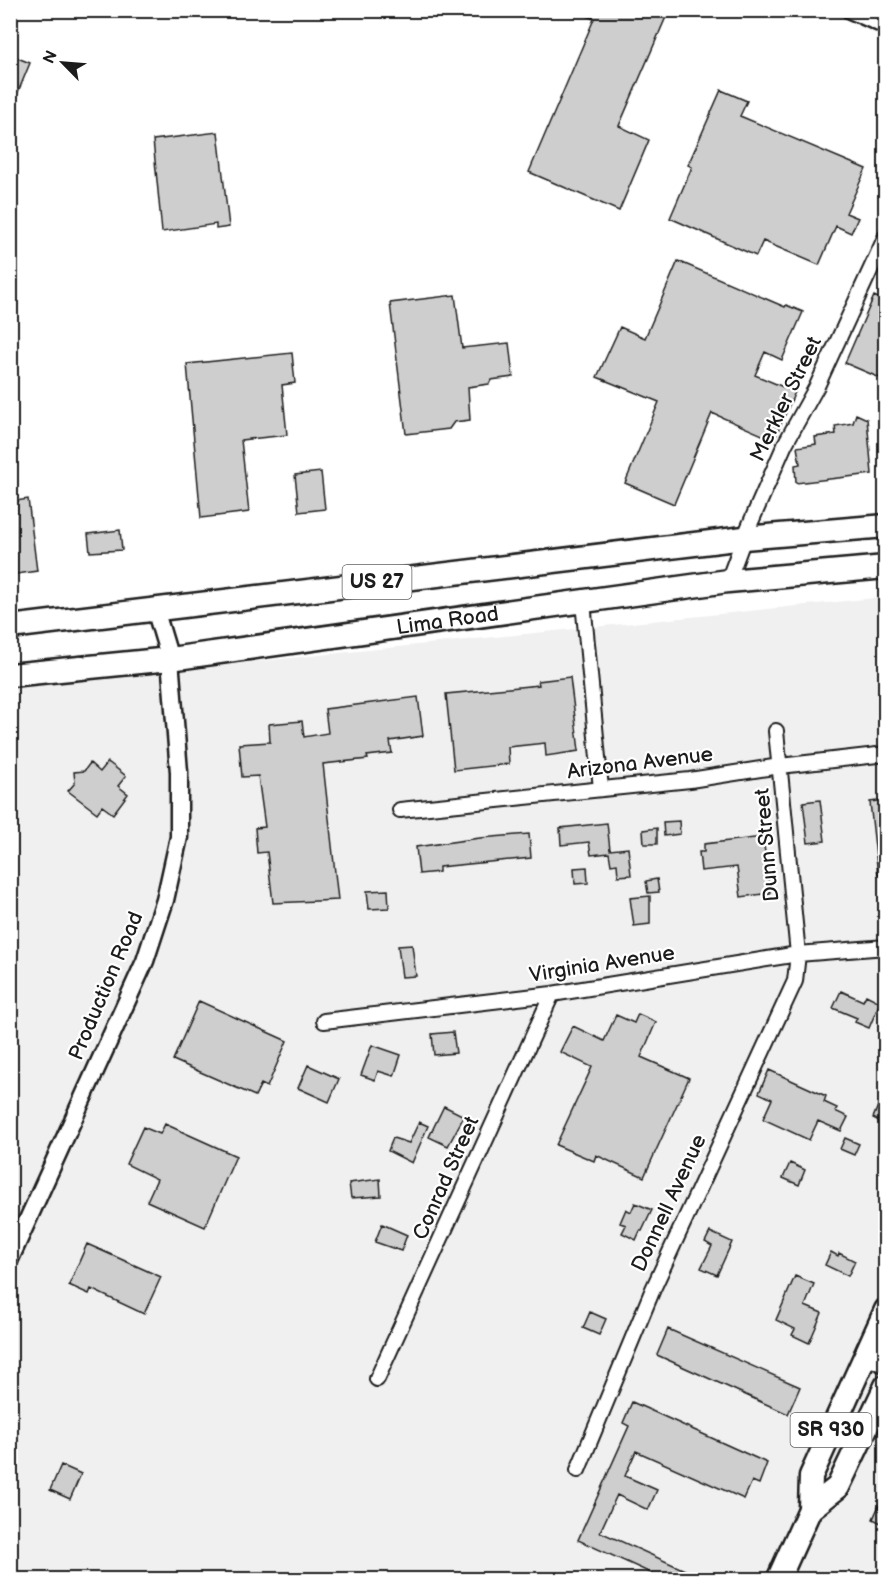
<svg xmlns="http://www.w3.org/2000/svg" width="896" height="1590" font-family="'Balsamiq Sans',sans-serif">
  <rect width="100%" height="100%" fill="#fff"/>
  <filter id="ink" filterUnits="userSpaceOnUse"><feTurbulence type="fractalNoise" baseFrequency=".0167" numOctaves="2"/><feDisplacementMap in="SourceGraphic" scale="12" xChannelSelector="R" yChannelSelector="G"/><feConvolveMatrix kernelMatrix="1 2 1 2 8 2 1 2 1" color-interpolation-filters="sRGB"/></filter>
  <g filter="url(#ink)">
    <!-- built -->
    <path fill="#f0f0f0" d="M885 597V1579H11L10 687Z"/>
    <!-- building -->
    <path fill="#cecece" stroke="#1c1c1c" stroke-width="1.5" d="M574 10H669L619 126 649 140 619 211 529 172 594 19Z
      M10 55 30 63 11 109H10Z
      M721 90 747 101 740 116 866 169 846 213 858 218 851 233 836 226 819 265 763 241 756 256 670 218 692 167 688 165Z
      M218 132 229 227 216 229V224L162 232 153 140Z
      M678 261 785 307 786 305 803 312 782 360 765 352 755 375 795 392 774 440 712 413 674 504 625 483 659 402 597 377 620 327 645 338Z
      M455 295 462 348 509 343 513 377 491 380 489 384 468 387 470 420 454 422 449 429 406 434 390 303Z
      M874 296 885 301V380L845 363Z
      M292 353 295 383 282 385 287 435 241 440 249 512 201 518 187 364Z
      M856 414 867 419 872 474 796 483 795 465 800 464 797 447 816 444 815 437 836 434 835 426 853 423Z
      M321 472 325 509 299 512 295 475Z
      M28 499 37 571 10 575V502Z
      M120 530 122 550 90 552 88 534Z
      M570 677 579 751 546 756 545 743 508 747 509 764 454 770 446 694 539 685 538 681Z
      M418 697 423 736 390 741 392 753 367 756 368 759 323 764 338 900 273 903 267 852 257 853 255 828 265 827 258 776 242 777 239 744 270 742 269 724 302 721 304 737 328 733 325 709Z
      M108 762 126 776 118 786 128 794 113 814 102 806 97 813 68 791 75 783 74 772 84 771 90 763 100 772Z
      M820 800 825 841 808 843 803 802Z
      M885 800V875H878L870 802Z
      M679 821 680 834 664 836 663 822Z
      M607 823 610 850 628 848 631 875 618 876 617 864 611 865 609 853 591 855 589 842 561 845 560 828Z
      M657 828V844H644L643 830Z
      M529 834 531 858 439 867V872L419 874 416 847 480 838Z
      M763 837 770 893 741 897 737 867 701 871 699 852H704V844Z
      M587 867 588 883 575 884 574 868Z
      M657 879 659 892 648 893 646 881Z
      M388 890 389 908 369 909 367 891Z
      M650 896V924L634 926 630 898Z
      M412 945 416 976 402 977 398 946Z
      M841 991 863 1001 866 995 880 1002 869 1028 855 1022 857 1018 833 1008Z
      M199 1001 287 1041 267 1087 261 1084 255 1096 173 1060Z
      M638 1014 656 1022 641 1057 689 1078 644 1177 596 1155 594 1161 556 1145 592 1067 560 1052 573 1026 604 1041 616 1015 634 1023Z
      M453 1032 456 1053 434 1055 432 1034Z
      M372 1045 401 1055 394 1076 378 1071 375 1080 361 1075Z
      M308 1065 339 1079 329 1102 298 1088Z
      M769 1070 826 1096 824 1102 837 1108 835 1111 848 1117 841 1131 818 1121 809 1140 763 1119 772 1099 759 1093Z
      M885 1089V1124L873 1118Z
      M444 1106 464 1116 448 1146 429 1137Z
      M419 1122 428 1126 412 1163 388 1151 393 1138 409 1143Z
      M165 1124 236 1156 205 1227 147 1201 157 1179 126 1164 143 1127 160 1134Z
      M845 1138 859 1144 854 1155 840 1149Z
      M790 1163 805 1170 799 1185 783 1178Z
      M380 1179 381 1196 351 1198 349 1183Z
      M635 1203 652 1210 642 1231H640L636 1240 622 1233 626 1225 620 1223 626 1209 631 1212Z
      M382 1224 407 1235 401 1251 375 1242Z
      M710 1232 732 1242 717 1275 701 1268 712 1246 705 1242Z
      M87 1244 161 1277 144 1314 91 1289 89 1294 69 1285Z
      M831 1252 838 1256 839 1253 855 1261 848 1276 825 1265Z
      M795 1276 814 1284 805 1306 822 1313 809 1343 792 1335 795 1329 776 1320Z
      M590 1312 606 1319 599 1335 583 1328Z
      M668 1329 800 1387 788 1414 657 1355Z
      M632 1402 767 1463 759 1484 752 1481 744 1499 636 1451 625 1476 657 1490 648 1510 617 1495 600 1532 707 1580H666L578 1540 629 1426 623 1423Z
      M61 1465 81 1474 70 1499 50 1490Z
      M885 1492V1525L873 1519Z"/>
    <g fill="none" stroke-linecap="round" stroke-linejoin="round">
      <!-- minor casing -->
      <g stroke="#1c1c1c" stroke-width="18">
        <path id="minor" d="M728 581 744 538 785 444 817 386 886 236
          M583 602 601 789
          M400 810 690 780 780 766 886 754
          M324 1021 552 994 798 954 886 947
          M377 1379 552 994
          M578 1470 653 1289 795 981 798 954 776 731"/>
      </g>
      <!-- tertiary casing -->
      <g stroke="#1c1c1c" stroke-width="21">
        <path id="tertiary" d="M850 10 886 26
          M10 1259 145 961 165 900 179 837V772L170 659 155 609"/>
      </g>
      <!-- secondary casing -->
      <g stroke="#1c1c1c" stroke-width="24">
        <path id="secondary" d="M866 1353 886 1363"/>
      </g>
      <!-- trunk casing -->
      <g stroke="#1c1c1c" stroke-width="27">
        <g id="trunk">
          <path d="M10 627 744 538 886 526"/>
          <path id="s1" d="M10 675 170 659 728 581 886 567"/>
          <path d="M810 1509 811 1476 886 1310"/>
          <path d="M778 1580 810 1509 838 1487 886 1386"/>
        </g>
      </g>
      <!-- minor -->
      <use href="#minor" stroke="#fff" stroke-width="14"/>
      <!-- tertiary -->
      <use href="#tertiary" stroke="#fff" stroke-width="16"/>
      <!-- secondary -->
      <use href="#secondary" stroke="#fff" stroke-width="20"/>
      <!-- trunk -->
      <use href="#trunk" stroke="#fff" stroke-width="22"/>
    </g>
  </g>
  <g text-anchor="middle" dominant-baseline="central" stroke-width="4.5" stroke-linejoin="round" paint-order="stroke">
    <!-- shield labels -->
    <g fill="#fff" stroke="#606060" stroke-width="1.5">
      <rect x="342.5" y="565" width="69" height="34" rx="4.5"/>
      <rect x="790.5" y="1413" width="81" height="34" rx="4.5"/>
    </g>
    <g font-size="20" font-weight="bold" fill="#1c1c1c">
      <text x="377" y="582">US 27</text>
      <text x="831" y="1430">SR 930</text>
    </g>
    <!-- street labels -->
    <g font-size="21" fill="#1c1c1c" stroke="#fff">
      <text transform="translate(786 399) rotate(-64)">Merkler Street</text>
      <text stroke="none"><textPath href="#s1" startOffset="441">Lima Road</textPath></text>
      <text transform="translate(640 763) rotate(-7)">Arizona Avenue</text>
      <text transform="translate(767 845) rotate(-95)">Dunn Street</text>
      <text transform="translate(602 964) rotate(-9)">Virginia Avenue</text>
      <text transform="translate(106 986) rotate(-67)">Production Road</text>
      <text transform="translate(446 1178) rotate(-66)">Conrad Street</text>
      <text transform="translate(669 1203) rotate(-65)">Donnell Avenue</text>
    </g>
  </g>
  <!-- margin -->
  <rect width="896" height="1590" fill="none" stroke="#fff" stroke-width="36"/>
  <rect x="18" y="18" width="860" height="1554" fill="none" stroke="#1c1c1c" stroke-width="2" filter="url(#ink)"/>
  <!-- north arrow -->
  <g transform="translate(63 63) rotate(295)" stroke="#ffffff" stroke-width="4.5" paint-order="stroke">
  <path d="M0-4.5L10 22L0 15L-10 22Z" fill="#1c1c1c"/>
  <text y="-9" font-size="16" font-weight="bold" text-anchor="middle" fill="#1c1c1c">N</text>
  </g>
</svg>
